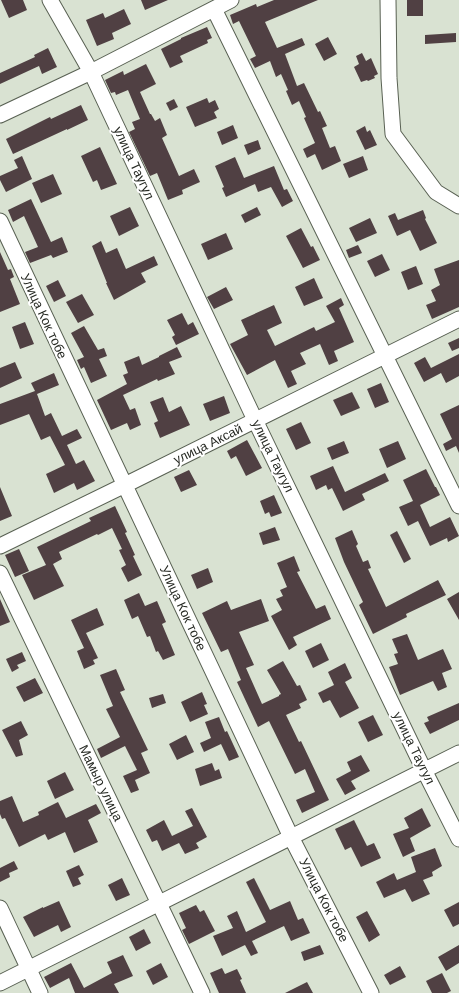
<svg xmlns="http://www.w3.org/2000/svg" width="459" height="993" font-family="Helvetica,sans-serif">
  <rect width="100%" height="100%" fill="#d9e2d2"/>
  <!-- building -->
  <path fill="#504043" d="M1 0H23L27 10 9 18Z
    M141 0H168L145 10Z
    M274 0H318L265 22 277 48 302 38 305 45 285 54 297 86 304 83 318 112 320 111 327 126 322 128 330 148 335 146 341 161 322 170 315 154 307 158 303 149 315 143 304 118 306 117 299 101 292 105 286 91 288 90 281 74 276 77 270 61 255 68 250 59 256 56 239 21 233 24 230 15 256 4 257 7Z
    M407 0H423V16H407Z
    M124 9 131 24 112 33 114 39 97 46 86 20 103 13 105 18Z
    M207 27 212 38 207 40 208 43 180 56 183 62 170 68 161 49 181 39V38Z
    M456 33V42L425 44V35Z
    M328 37 337 54 324 61 315 44Z
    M48 48 57 67 42 74 39 66 0 84V73L35 57 34 55Z
    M362 53 366 61 371 58 378 74 374 76 375 78 368 81 367 80 361 82 354 67 359 64 356 56Z
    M146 64 156 84 140 92 150 114H151L155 121 160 118 167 135 162 138 179 176 194 169 200 182 182 190 183 194 168 200 157 173 150 176 129 132 135 129 132 122 140 119 128 90 116 95 115 92 111 93 105 80 123 71 124 75Z
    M207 98 209 103 215 100 219 109 214 112 217 118 195 127 186 107Z
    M174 99 178 107 170 111 166 103Z
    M81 105 88 120 67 130V129L13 154 6 139 50 117 51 119Z
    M233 125 238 138 222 145 217 132Z
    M365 126 367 132 370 130 377 145 365 150 356 131Z
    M258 140 261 149 248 155 244 145Z
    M100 147 117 184 101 190 97 180 93 182 81 156Z
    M22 156 32 179 6 192 0 180V176L18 168 14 160Z
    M363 156 368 170 349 178 343 164Z
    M235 157 244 178 274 166 284 190 287 189 293 201 282 207 271 187 258 192 255 184 226 197 222 188 224 187 215 166Z
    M53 174 62 194 41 203 32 183Z
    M31 199 51 242 62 237 68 252 53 258 51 255 30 263 25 252 38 247 24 216 13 222 8 210Z
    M130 207 139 226 119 236 110 216Z
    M257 207 261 215 245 223 241 215Z
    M423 210 426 218 425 219 437 243 420 251 410 230 397 236 388 216 395 213 398 220Z
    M370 218 377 233 356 242 349 228Z
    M301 228 311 247 313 246 320 260 303 268 286 236Z
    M226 233 233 249 208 260 201 244Z
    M101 241 106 253 117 248 126 269 154 256 158 265 141 273 146 282 114 300 106 283H107L92 246Z
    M358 245 362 253 349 258 346 250Z
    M0 252 8 270 11 269 14 277 10 279 20 304 0 312Z
    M382 254 390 270 375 277 367 261Z
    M459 260V307L432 319 426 305 436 301 431 290 440 285 434 269Z
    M416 266 423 284 408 290 401 272Z
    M314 278 323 298 304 306 295 287Z
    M58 280 66 296 54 302 46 286Z
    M226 287 233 300 214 309 207 297Z
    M82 294 94 315 78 323 66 302Z
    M341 298 344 305 339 308 354 342 334 351 338 361 329 365 320 344 300 353 306 364 291 371 297 384 288 388 275 360 247 375 230 344 248 335 241 320 274 305 282 323 267 330 275 346 314 327 316 331 335 322 326 306Z
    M182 313 188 325 193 322 199 334 176 345 172 337 175 335 167 320Z
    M25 322 34 344 20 349 12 327Z
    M84 326 98 350 104 348 107 356 99 359 107 376 91 383 84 367 81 369 77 360 84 357 71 333Z
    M459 338V348L452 351 448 343Z
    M177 347 182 357 169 362 175 374 158 381 157 379 123 395 130 410 135 408 141 425 130 430 127 423 111 430 97 400 127 384 123 375 128 373 124 362 139 356 142 365 159 357V356Z
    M459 354V376L446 383 441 373 424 382 414 363 425 357 431 368Z
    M15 362 22 378 0 388V368Z
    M54 373 59 385 37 394 45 416 51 413 62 436 77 429 82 438 67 445 76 464 84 460 95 481 77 490 74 483 54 493 46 474 65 465 50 436 41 440 29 414 0 425V404L35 391 31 383Z
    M381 383 389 402 375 408 367 389Z
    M352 392 360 408 341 416 333 400Z
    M224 396 230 413 210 421 203 404Z
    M163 397 169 412 181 406 190 425 160 438 154 423 158 421 150 402Z
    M459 405V453L456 446 446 451 443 444 452 439 440 414Z
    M301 422 311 443 296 450 286 429Z
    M247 440 262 468 246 476 236 456 231 459 227 451Z
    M344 441 349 453 332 460 327 448Z
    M398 441 406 459 387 468 379 449Z
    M333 466 345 492 385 473 389 481 362 494 365 500 343 511 332 488 328 490 326 485 316 490 310 476Z
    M426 469 435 487H436L440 495 420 505 430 527 450 517 459 536 448 542 447 538 430 546 418 521 408 526 399 507 413 501 403 480Z
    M189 470 197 485 181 492 174 477Z
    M0 487 12 516 0 521Z
    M274 495 282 513 271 517 269 512 265 514 260 501Z
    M115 506 127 532 125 533 135 555 133 556 142 575 128 582 121 568 126 565 119 550 122 549 112 528 98 535 97 534 59 552 62 559 53 564 64 586 34 600 22 575 46 565 37 547 91 521 89 518Z
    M275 527 280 540 263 545 259 533Z
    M352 530 358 544 356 546 363 562 368 560 371 568 368 569 386 607 438 580 446 595 406 614 407 617 373 634 359 605 363 602 344 562 335 538Z
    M397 531 411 559 404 563 390 535Z
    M19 549 29 571 15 577 5 555Z
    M294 556 300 571 297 572 316 609 325 605 331 619 293 637 297 645 289 650 271 616 282 610 276 599 283 596 280 590 287 587 277 563Z
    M208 568 213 582 197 589 191 575Z
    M459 592V620L447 599Z
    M139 593 145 606 157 601 166 622 162 624 175 655 163 660 158 651 156 652 150 636 147 637 138 616 132 619 124 600Z
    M0 599 10 622 0 626Z
    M261 599 269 621 239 632 254 665 246 668 262 704 279 696V695L281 694 267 670 283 661 297 686 300 685 307 700 299 704 301 708 286 715 299 742 301 741 329 800 302 813 296 800 315 792 305 769 295 774 269 721 258 727 237 682 241 680 228 649 221 652 202 613 227 601 231 610Z
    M97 608 104 625 86 633 98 658 93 660 95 664 84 669 77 651 84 648 71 620Z
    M407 634 418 660 443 649 452 669 442 673 447 687 438 691 433 681 400 695 389 667 398 664 394 654 398 653 392 639Z
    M321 643 329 660 313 668 305 651Z
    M22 652 26 661 17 665 19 668 12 672 6 659Z
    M345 663 352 678 345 682 359 708 340 718 330 700 323 703 318 693 334 685 328 672Z
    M116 669 125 690 120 692 148 750 141 753 150 773 135 780 139 790 131 793 123 776 137 770 125 746 101 758 97 749 120 737 106 709 113 706 100 675Z
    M35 678 43 693 24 702 16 687Z
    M202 692 207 704 204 705 208 714 190 722 181 702Z
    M163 694 166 703 152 708 149 698Z
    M459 703V720L430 734 424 723 429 721 427 717Z
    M373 715 383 735 368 742 358 722Z
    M219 717 225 732 227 731 239 757 229 761 221 744 204 752 200 743 211 738 205 722Z
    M21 721 28 735 19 740 23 755 16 757 2 730Z
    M186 735 194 752 177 760 169 744Z
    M361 755 370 771 351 781 356 789 345 795 336 779 351 771 347 762Z
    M212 763 215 771 219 769 222 778 200 786 195 769Z
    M65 772 74 790 55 799 47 781Z
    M12 796 23 822 39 815 38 812 58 802 66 818 96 804 101 813 88 820 98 842 74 853 65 832 48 840 45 834 19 847 5 818 2 819 0 814V801Z
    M192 808 207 837 196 843 199 848 185 854 179 843 162 851 157 840 152 842 146 830 164 820 172 836 193 826 185 811Z
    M422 808 431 826 410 838 415 851 403 857 393 834 409 828 404 818Z
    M354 820 367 846 374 843 381 858 361 867 351 847 345 850 335 829Z
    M435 848 442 866 432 872 433 876 423 880 430 894 412 902 405 889 384 898 376 882 394 873 397 880 416 872 411 857Z
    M14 861 18 869 9 873 10 877 0 882V868Z
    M79 865 84 875 78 878 81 884 73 887 66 871Z
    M122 878 130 895 116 901 108 885Z
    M254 878 270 910 290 901 298 920 303 918 310 933 291 941 284 926 252 941 258 953 251 956 245 945 222 956 213 936 233 928 227 916 237 911 246 932 266 922 246 882Z
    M59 901 71 927 61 932 58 925 34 937 23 917 43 907V908Z
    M459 902V924L453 927 444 910Z
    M196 905 200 912 204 910 215 931 189 944 182 930 186 928 179 913Z
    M367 911 380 935 369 942 356 917Z
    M144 929 151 943 136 951 129 937Z
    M320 945 324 954 304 961 301 952Z
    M459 945V963L446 971 438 957Z
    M123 955 133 976 114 984 119 993H75L69 978 50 988 44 977 71 963 84 988 112 973 107 962Z
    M161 963 168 977 153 985 146 971Z
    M400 966 406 977 390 985 384 975Z
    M222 968 225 974 237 969 242 979 240 980 246 993H219L210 973Z
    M442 973 451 991 447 993H432L426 981Z
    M307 982 313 993H285Z"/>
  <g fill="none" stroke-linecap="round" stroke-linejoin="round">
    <!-- minor casing -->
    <g stroke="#596153" stroke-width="17">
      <path id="minor" d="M50 0 91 72 255 420 424 770 459 839
        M388 0 389 78 393 134 436 192 459 206
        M214 9 459 506
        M0 115 91 72 231 0
        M0 221 291 837 371 993
        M0 546 125 485 459 319
        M0 573 202 993
        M0 908 40 993
        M0 983 459 753"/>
    </g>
    <!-- minor -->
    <use href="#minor" stroke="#fff" stroke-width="15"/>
  </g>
  <g text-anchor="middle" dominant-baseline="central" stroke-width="4" stroke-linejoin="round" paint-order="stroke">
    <!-- street labels -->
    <g font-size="13" fill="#262923" stroke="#fff">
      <text transform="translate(134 163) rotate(65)">улица Таугул</text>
      <text transform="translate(44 316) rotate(65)">Улица Кок тобе</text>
      <text transform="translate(208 444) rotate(-26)">улица Аксай</text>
      <text transform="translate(273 456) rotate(64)">улица Таугул</text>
      <text transform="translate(183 608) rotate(65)">Улица Кок тобе</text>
      <text transform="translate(414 748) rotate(64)">улица Таугул</text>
      <text transform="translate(101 783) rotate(64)">Мамыр улица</text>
      <text transform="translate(324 900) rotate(63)">Улица Кок тобе</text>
    </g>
  </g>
</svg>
